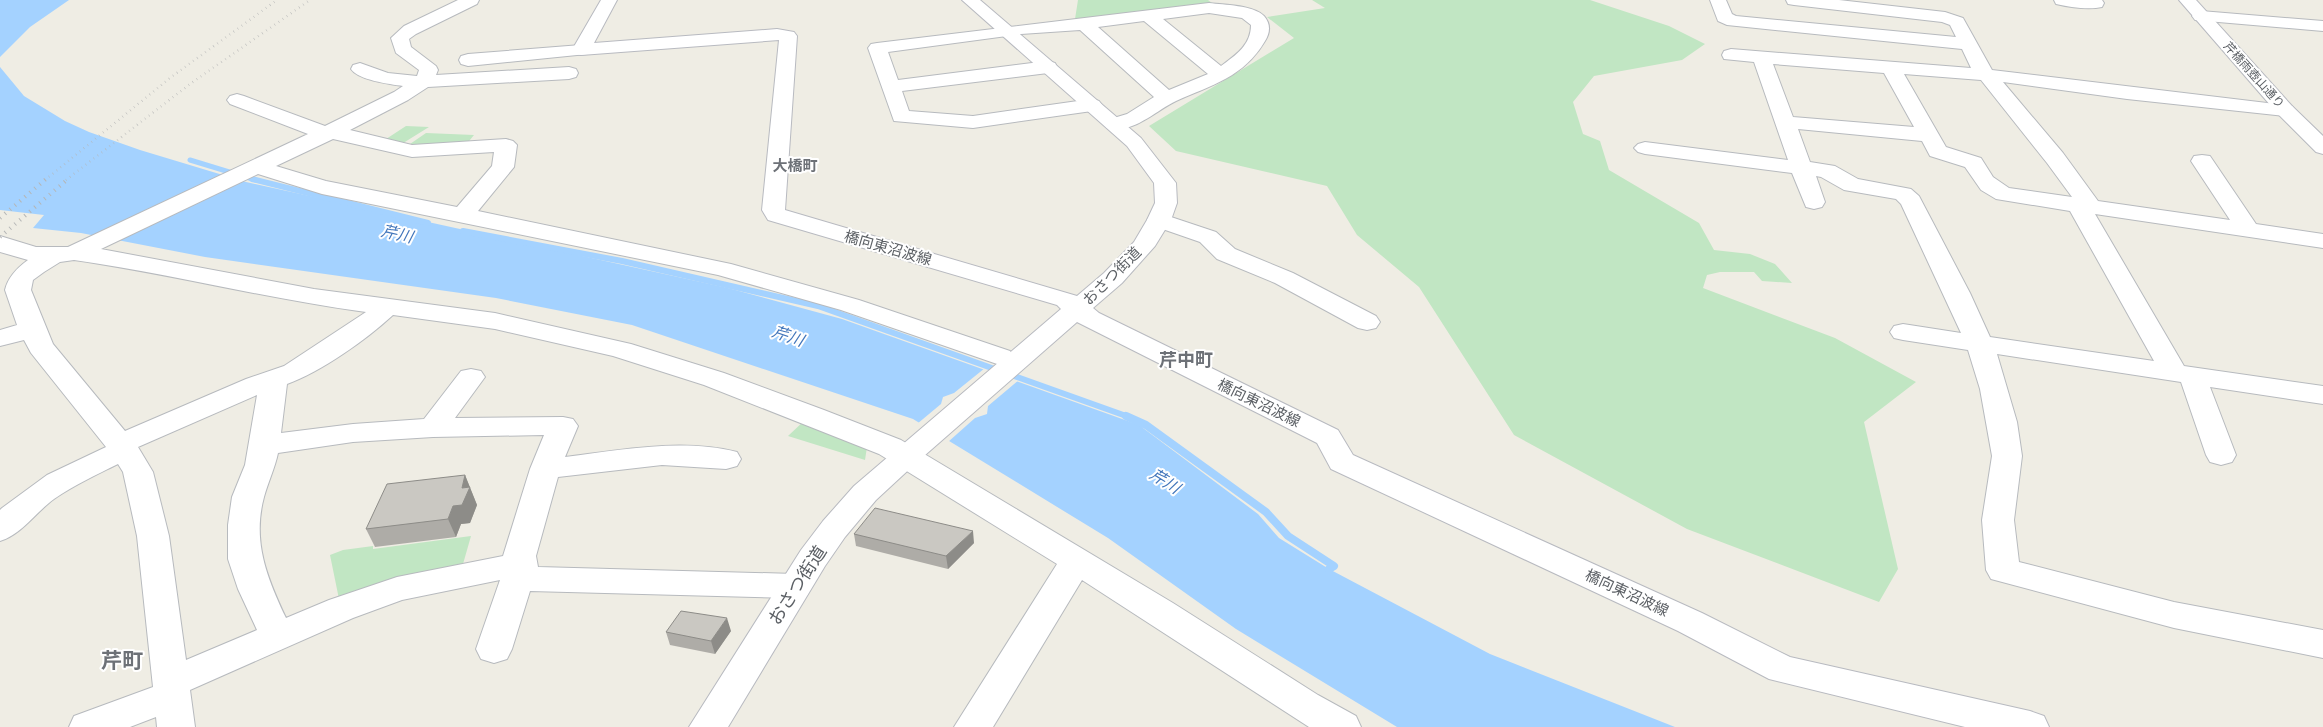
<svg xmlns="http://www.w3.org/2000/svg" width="2323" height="727" font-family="'DejaVu Sans','Noto Sans JP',sans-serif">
  <rect width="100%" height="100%" fill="#efede4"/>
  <!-- green -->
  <path fill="#c1e6c3" d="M1078 0H1208L1212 3 1075 19Z
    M1312 0H1590L1669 26 1705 44 1682 60 1594 76 1573 102 1583 134 1600 141 1609 170 1699 223 1714 250 1750 254 1775 264 1792 283 1762 281 1754 272H1720L1707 275 1703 288 1835 338 1916 382 1864 422 1898 569 1879 602 1687 529 1514 435 1419 287 1357 235 1327 186 1176 151 1149 126 1294 38 1267 17 1325 8Z
    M406 126 429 127 400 145 383 141Z
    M426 133 474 135 465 146 413 149 415 145 410 144Z
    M805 420 867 447 865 460 788 436Z
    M471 536 461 571 340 604 330 555 343 550 373 546V549Z"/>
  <!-- water -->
  <path fill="#a4d2ff" d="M0 0H69L30 27 0 57Z
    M0 67 24 96 65 121 89 132 140 150 246 182 728 288 842 319 1139 425 1258 514 1279 538 1329 569 1490 654 1675 727H1397L1236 629 1108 538 913 419 632 325 496 298 205 257 81 233 33 228 44 215 0 210Z"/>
  <!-- pier -->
  <path fill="#efede4" d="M985 368 1019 380 988 406 987 414 975 418 948 442 917 424 941 404 943 397 954 393Z"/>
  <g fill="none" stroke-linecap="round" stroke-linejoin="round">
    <!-- stream-far2 -->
    <path stroke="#a4d2ff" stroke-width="5" d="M190 160 256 180"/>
    <!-- stream-far1 -->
    <path stroke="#a4d2ff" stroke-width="6" d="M252 179 428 223
      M463 231 622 261 818 306 1129 417"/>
    <!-- stream -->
    <path stroke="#a4d2ff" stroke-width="8" d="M1126 416 1146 425 1266 512 1288 536 1334 566 1329 569"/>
    <!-- street casing -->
    <g stroke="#b7babe" stroke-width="2">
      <path id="street" d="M458 0H479L477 4 416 34 409 39 411 47 436 66 438 70 436 75 569 67 576 69 578 73 576 77 569 79 428 87 408 100 350 130 412 145 506 139 513 141 517 145 514 167 478 211 731 264 859 300 1010 351 1014 357 1010 363 1000 365 841 310 718 275 322 194 258 174 101 249 314 289 495 313 631 344 724 373 824 410 901 440 1173 603 1318 695 1356 716 1361 727H1309L1082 580 993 727H954L1057 564 879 454 704 385 613 356 495 329 393 315C367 339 321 372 287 384L281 433 353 424 424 419 461 371 471 369 481 371 485 377 455 418 563 417 573 419 578 426 565 457C620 450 683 438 737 452L741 459 737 466 726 469 662 465 558 477 536 556 538 567 795 574 807 577 812 586 807 595 795 598 530 591 512 649 507 659 494 663 481 659 476 649 500 580 402 600 353 618 190 690 195 727H157L156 717 130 727H69L74 716 153 687 137 536 123 472 118 464C96 475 74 485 54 499 36 512 21 535 0 541V510L2 508 47 475 106 447 31 353 24 340 0 346V330L17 325 5 290C8 277 17 268 28 260L0 252V236L36 247H68L308 134 230 104 227 100 230 96 237 94 244 96 325 126 394 92 403 86C389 84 358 80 351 69L353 65 360 63 388 73 417 76 419 70 396 53 391 38 404 26ZM333 139 412 157 494 152 492 166 457 207 326 181 276 166ZM74 260C172 274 268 299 366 312L284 366 246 379 125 431 53 344 31 290 33 280 44 272 60 262ZM257 395 245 465 232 497 228 525V559L238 589 257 630 186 660 169 536 153 472 138 447ZM544 435 530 469 503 556 397 577 329 600 286 618C267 578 252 541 264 497 268 482 275 468 278 453L353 442 433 437Z
        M1710 0H1726L1732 14 1736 16 1956 37 1950 25 1942 22 1794 5 1788 4 1786 0H1839L1945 12 1963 18 1992 70 2292 106 2295 110 2292 114 2285 116 2127 99 2003 82 2063 153 2098 201 2230 220 2191 161 2194 156 2202 155 2210 156 2256 224 2323 234V248L2095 214 2184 366 2323 386V404L2210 387 2236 455 2232 462 2221 465 2210 462 2206 455 2181 382 1997 354 2017 422 2022 456 2014 520 2019 562 2174 602 2323 630V658L2174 628 1991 579 1986 570 1982 520 1992 456 1980 389 1968 350 1903 340 1894 338 1890 332 1894 326 1903 324 1961 333 1901 204 1896 199 1844 190 1821 177 1816 176 1825 202 1822 207 1814 209 1806 207 1792 173 1645 154 1638 152 1634 148 1638 144 1645 142 1788 160 1754 62 1724 59 1722 55 1724 51 1731 49 1971 68 1962 49 1727 25 1718 21ZM1773 64 1884 73 1914 127 1793 117ZM1904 74 1981 80 2047 163 2072 197 2009 188 1993 177 1981 158 1946 147ZM1798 129 1922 141 1930 156 1965 167 1981 190 1996 199 2070 211 2154 361 1990 337 1970 293 1919 196 1911 189 1858 179 1835 166 1810 162Z
        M2054 0H2102L2104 3 2102 7C2089 10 2069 7 2056 4Z
        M1209 3C1224 5 1253 5 1264 16 1271 24 1270 33 1265 41 1244 77 1212 85 1176 101 1155 111 1132 135 1107 128L1104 124 1107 120 1127 114 1154 97 1080 30 1021 34 888 52 898 80 1048 61 1055 63 1057 67 1055 71 1048 73 902 91 909 111 973 116 1092 99 1099 101 1102 105 1099 109 1092 111 973 128 894 121 868 48 871 44 877 43ZM1209 13 1242 18 1251 25C1251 45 1236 55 1221 66L1163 19ZM1144 21 1208 74 1169 90 1098 27Z
        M2201 11 2323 21V31L2195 20 2192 16 2195 12Z
        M581 45 587 46 590 50 587 54 468 66 461 64 459 60 461 56 468 54Z
        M1159 213 1216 232 1235 249 1293 273 1376 316 1380 322 1376 328 1367 330 1358 328 1275 283 1217 259 1200 242 1151 225 1147 220 1151 215Z"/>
    </g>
    <!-- secondary casing -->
    <g stroke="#b8bac0" stroke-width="2">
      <path id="secondary" d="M601 0H617L594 43 777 29 794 32 797 36 785 210 1077 296 1104 273 1134 242 1147 220 1155 203 1154 183 1127 146 962 0H980L1141 138 1176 183 1177 203 1171 220 1155 246 1122 283 1093 308 1099 313 1338 430 1353 455 1702 613 1790 657 2030 711 2044 716 2049 727H1965L1769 679 1678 631 1331 469 1317 443 1077 322 916 463 876 500 845 537 825 566 728 727H689L801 550 823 521 854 486 1061 309 1057 305 768 220 762 210 779 40 581 55 575 54 572 50Z
        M2179 0H2196L2292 106 2323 136V154L2316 152 2278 114Z"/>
    </g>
    <!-- street -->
    <use href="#street" fill="#fff" fill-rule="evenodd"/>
    <!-- secondary -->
    <use href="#secondary" fill="#fff" fill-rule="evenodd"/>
    <!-- rail-far1 -->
    <path stroke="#b5b6b6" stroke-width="2.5" stroke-dasharray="0.5 4.5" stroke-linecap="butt" d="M45 180 170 78 277 0
      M66 180 190 84 310 0"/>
    <!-- rail -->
    <path stroke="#b5b6b6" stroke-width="4" stroke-dasharray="1 5.5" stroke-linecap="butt" d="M0 218 46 179
      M0 237 68 179"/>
  </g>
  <!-- wall -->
  <path fill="#aeaca7" d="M465 475 477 505 470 523 461 524 456 537 375 547 366 529Z
    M854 534 974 543 948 569 856 546Z
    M731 631 715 654 670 645 666 632Z"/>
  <!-- shaded-wall -->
  <path fill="#8d8c88" d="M465 475 477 505 470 523 461 524 456 537 448 519 453 506 462 488Z
    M973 531 974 543 948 569 946 556Z
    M727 618 731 631 715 654 711 641Z"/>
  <!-- building -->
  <path fill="#cac8c2" stroke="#8d8c88" d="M465 475 462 488 470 487 462 505 453 506 448 519 366 529 387 484Z
    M875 508 973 531 946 556 854 534Z
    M681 611 727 618 711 641 666 632Z"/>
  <g text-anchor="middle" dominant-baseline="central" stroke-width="4" stroke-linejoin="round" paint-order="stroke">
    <!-- far-street labels -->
    <g font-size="12" fill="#5c6065" stroke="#fff">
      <text transform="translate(2254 75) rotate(48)">芹橋雨壺山通り</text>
    </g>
    <!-- far-quarter labels -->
    <g font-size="15" font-weight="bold" fill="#6d7177" stroke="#fff">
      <text x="795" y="166">大橋町</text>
    </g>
    <!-- street labels -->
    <g font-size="15" fill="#5c6065" stroke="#fff">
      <text transform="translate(888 248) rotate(16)">橋向東沼波線</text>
      <text transform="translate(1112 276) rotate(-45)">おさつ街道</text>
      <text transform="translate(1259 403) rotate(26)">橋向東沼波線</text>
      <text transform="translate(1627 593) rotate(25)">橋向東沼波線</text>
    </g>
    <!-- water labels -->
    <g font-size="16" font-style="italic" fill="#4276bb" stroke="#fff">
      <text transform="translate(397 234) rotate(13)">芹川</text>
      <text transform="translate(788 336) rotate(19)">芹川</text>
      <text transform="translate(1165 481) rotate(32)">芹川</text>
    </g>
    <!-- quarter labels -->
    <g font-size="18" font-weight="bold" fill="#6d7177" stroke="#fff">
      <text x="1186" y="359">芹中町</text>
    </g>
    <!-- near-street labels -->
    <g font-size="18" fill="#5c6065" stroke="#fff">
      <text transform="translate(797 585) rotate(-57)">おさつ街道</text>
    </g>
    <!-- near-quarter labels -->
    <g font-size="21" font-weight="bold" fill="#6d7177" stroke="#fff">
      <text x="122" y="661">芹町</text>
    </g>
  </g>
</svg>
